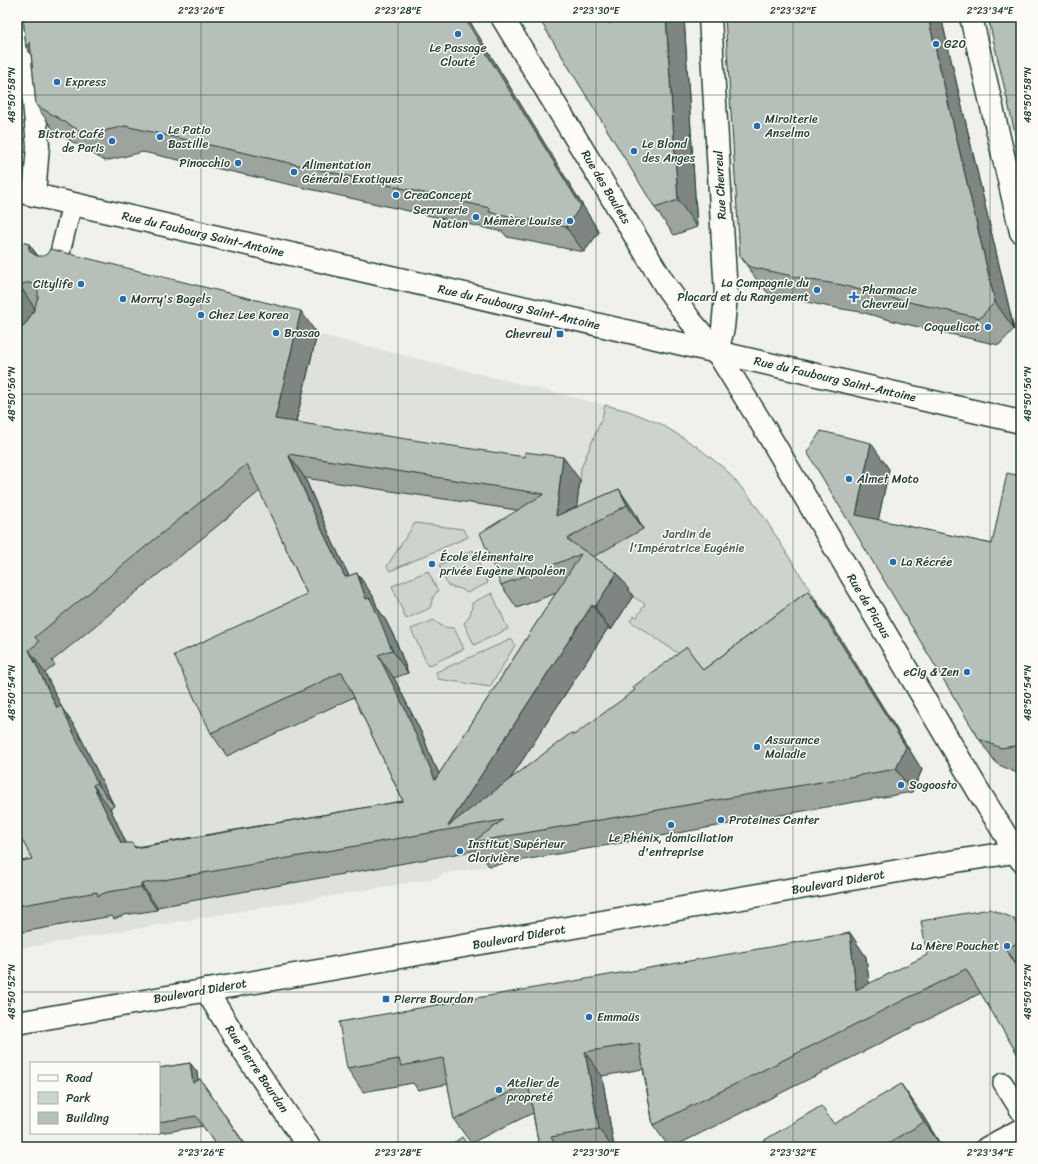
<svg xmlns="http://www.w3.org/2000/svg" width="1038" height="1164" font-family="Sriracha,sans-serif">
  <rect width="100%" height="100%" fill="#f0f1eb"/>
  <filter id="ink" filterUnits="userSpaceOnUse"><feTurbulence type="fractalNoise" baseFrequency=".025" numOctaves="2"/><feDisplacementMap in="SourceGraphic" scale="8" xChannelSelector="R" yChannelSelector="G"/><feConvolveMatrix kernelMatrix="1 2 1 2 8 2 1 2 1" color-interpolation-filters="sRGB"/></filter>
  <g filter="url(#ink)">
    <!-- built -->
    <path fill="#dfe2dc" d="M317 334 605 405 580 484 629 594 641 603 642 602 645 604 636 617 703 670 489 866 442 874 438 878 17 949V626L302 397Z"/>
    <!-- green -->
    <path fill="#cdd3cd" stroke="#768880" d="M605 405 629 411 661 424 696 446 725 469 749 496 764 517 825 614 757 666 703 670 630 621 634 616 637 617 645 604 598 575 573 521 580 483 581 468 602 418Z
      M415 523 463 529 468 537 390 571 387 566Z
      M473 550 488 583 467 593 461 589 448 586 439 565Z
      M428 571 438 591 433 597 430 608 406 619 392 586Z
      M492 593 508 629 474 645 464 623C470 617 472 611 472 603Z
      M434 620C440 626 445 628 454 628L464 649 428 666 411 629Z
      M512 639 515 645 490 687 438 679 436 672Z"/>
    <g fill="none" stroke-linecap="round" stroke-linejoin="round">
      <!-- service casing -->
      <g stroke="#1f3d34" stroke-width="22">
        <path id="service" d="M56 269 72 204
          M1003 1083 1021 1112
          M986 1147 1021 1128"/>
      </g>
      <!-- minor casing -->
      <g stroke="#1f3d34" stroke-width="25">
        <path id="minor" d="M26 17 38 146 34 195
          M502 17 665 285 690 320 717 352 768 434 979 792 1021 860
          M710 17 726 295 723 328 717 352
          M971 17 1021 232
          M206 990 246 1055 309 1147"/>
      </g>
      <!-- secondary casing -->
      <g stroke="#1f3d34" stroke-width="25">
        <path id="secondary" d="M17 1023 956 861 1021 851"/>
      </g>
      <!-- primary casing -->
      <g stroke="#1f3d34" stroke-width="25">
        <path id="primary" d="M17 191 1021 422"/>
      </g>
      <!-- service -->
      <use href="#service" stroke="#fdfcf7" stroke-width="19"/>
      <!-- minor -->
      <use href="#minor" stroke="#fdfcf7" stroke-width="22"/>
      <!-- secondary -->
      <use href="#secondary" stroke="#fdfcf7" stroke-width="22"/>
      <!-- primary -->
      <use href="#primary" stroke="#fdfcf7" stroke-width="22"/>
    </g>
    <!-- wall -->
    <path fill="#9da49e" stroke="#1f3d34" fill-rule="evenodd" d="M23 17H467L599 232 584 252 507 237 503 232 143 152 105 161 54 131 36 105 31 54 26 47Z
      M609 17H684L697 227 674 235 655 208Z
      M941 17 1014 329 999 345 901 323 861 312 830 307 769 294 759 283 740 256Z
      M17 241 29 244 38 256 317 334 296 422 580 480 576 508 619 489 635 513 643 529 593 557 633 596 611 630 608 628 510 779 574 735 703 670 808 591 825 614 922 770 912 792 489 866 478 850 157 907V910L124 915 114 919 112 916 17 933V862L32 859ZM305 478 517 510 501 585 517 608 556 593 439 774 436 767 433 763 423 736 394 678 408 673 396 641 386 621 377 607 373 596 357 573 349 576 334 545ZM260 491 307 594 211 733 227 756 354 697 403 801 136 847 126 843 110 808 114 806 77 730 62 708 45 673 55 665 52 661Z
      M821 431 889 469 878 520 992 544 1021 476V774H1019L997 764 979 739Z
      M1013 918 1021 930V1060L981 993 673 1147H669L653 1125 643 1069 602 1076 614 1147H539L533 1113 471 1143 454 1120 448 1084 418 1090 413 1083 363 1092 347 1068 850 933 866 957 869 984Z
      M190 1063 197 1072 198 1080 200 1079 247 1147H217L203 1126 140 1136 138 1133H159V1068Z
      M920 1111 942 1147H753L834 1124Z"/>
    <!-- shaded-wall -->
    <path fill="#7f8681" stroke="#1f3d34" d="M464 17H467L599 232 584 252 566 227Z
      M605 17H608L629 51 610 24Z
      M666 17H684L697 227 678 200Z
      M928 17H941L1014 329 995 302Z
      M30 42 44 73 26 47Z
      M17 55 21 101 17 107Z
      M29 244 45 267 48 277 29 249Z
      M20 286 36 310 23 340 17 335V293Z
      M301 311 317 334 291 442 275 419Z
      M871 443 889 469 874 541 856 515Z
      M288 454 305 478 334 545 361 601 345 577 318 522Z
      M563 457 580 480 573 536 556 516Z
      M619 489 635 513 643 529 627 505Z
      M357 573 373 596 377 607 386 621 396 641 408 673 392 650 366 599Z
      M617 573 633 596 611 630 595 607Z
      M808 591 825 614 922 770 912 792 896 769Z
      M592 605 608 628 481 824 448 826Z
      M29 650 45 673 62 708 77 730 114 806 97 783 57 708Z
      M378 655 394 678 423 736 433 763 436 767 452 803 435 780Z
      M93 785 110 808 137 866 121 843Z
      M141 884 157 907V910L141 887Z
      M850 933 866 957 873 1014 856 990Z
      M1006 949 1021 970V973Z
      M585 1052 602 1076 614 1147H612L599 1129Z
      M190 1063 197 1072 200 1093 193 1083Z
      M901 1084 920 1111 942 1147 924 1122Z"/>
    <!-- building -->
    <path fill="#b6bfb8" stroke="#1f3d34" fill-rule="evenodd" d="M23 17H464L581 206 566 227 489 212 490 208 125 126 87 135 36 105 30 42 26 47Z
      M538 17H605L610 24 609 17H666L678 200 655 208Z
      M725 17H928L995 302 980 318 882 296 842 285 811 280 750 267 740 256Z
      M988 17H1021V159Z
      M17 241 29 244V249L32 253 37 256H43L47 254 50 249 301 311 275 419 525 457V452L563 457 556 516 619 489 627 505 567 539 617 573 595 607 592 605 448 826 571 733 574 735 635 690 633 687 687 647 703 670 808 591 906 747 896 769 473 842 503 820 141 884V887L107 892 98 896 97 892 17 906V862L32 859 17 830V327L23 326 27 322 34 310 38 297V291L36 286 30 283H25L20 286 17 293ZM288 454 544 494 480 533 501 585 581 554 435 780 420 743H419L407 713 378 655 392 650 379 618 370 598 366 599 357 573 345 577 318 522ZM247 464 307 594 174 655 211 733 342 672 403 801 135 848 132 843H121L93 785 97 783 61 706 57 708 29 650 39 642 35 637Z
      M821 431 871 443 856 515 992 544 1007 473 1021 476V745L1001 748 979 739 807 452Z
      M990 909 1013 918 1021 931V941L1006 949 1021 973V1060L966 969 653 1125 639 1043 585 1052 599 1129 551 1137 557 1147H539L528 1083 454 1120 443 1058 401 1066 399 1059 347 1068 339 1022 850 933 856 990 927 955 921 921Z
      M190 1063 193 1083 200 1079 243 1142 237 1147H217L196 1116 159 1122V1068Z
      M901 1084 924 1122 883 1147H753L821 1106 834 1124Z
      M462 1137 469 1147H448Z"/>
  </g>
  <!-- ticks -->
  <path fill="none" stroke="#1f3d34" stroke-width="1" stroke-opacity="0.45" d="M201 17V1147M398 17V1147M596 17V1147M793 17V1147M990 17V1147M17 95H1021M17 394H1021M17 693H1021M17 992H1021"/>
  <!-- markers -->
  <g fill="#1f6fb2" stroke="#fdfcf7" stroke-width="1.5">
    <circle cx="458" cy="34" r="4"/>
    <circle cx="936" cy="44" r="4"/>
    <circle cx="57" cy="82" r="4"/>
    <circle cx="757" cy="126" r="4"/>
    <circle cx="160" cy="137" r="4"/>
    <circle cx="112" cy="141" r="4"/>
    <circle cx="634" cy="151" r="4"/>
    <circle cx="238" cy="163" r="4"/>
    <circle cx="294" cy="172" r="4"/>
    <circle cx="396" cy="195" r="4"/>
    <circle cx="476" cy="217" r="4"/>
    <circle cx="570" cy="221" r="4"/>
    <circle cx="81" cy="284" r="4"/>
    <circle cx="817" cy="290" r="4"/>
    <path d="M852 291h4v4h4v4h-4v4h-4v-4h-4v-4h4z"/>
    <circle cx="123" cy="299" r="4"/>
    <circle cx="201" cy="315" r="4"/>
    <circle cx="988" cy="327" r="4"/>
    <circle cx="276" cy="333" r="4"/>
    <rect x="556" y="330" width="8" height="8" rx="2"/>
    <circle cx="849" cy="479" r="4"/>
    <circle cx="893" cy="562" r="4"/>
    <circle cx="432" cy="564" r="4"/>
    <circle cx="967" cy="672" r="4"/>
    <circle cx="757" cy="747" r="4"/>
    <circle cx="901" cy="785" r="4"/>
    <circle cx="721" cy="820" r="4"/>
    <circle cx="671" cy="825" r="4"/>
    <circle cx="460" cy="851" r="4"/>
    <circle cx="1007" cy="946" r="4"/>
    <rect x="382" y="995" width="8" height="8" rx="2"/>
    <circle cx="589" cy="1017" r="4"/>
    <circle cx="499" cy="1090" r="4"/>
  </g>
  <g text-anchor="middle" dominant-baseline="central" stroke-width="3" stroke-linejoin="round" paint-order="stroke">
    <!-- poi labels -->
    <g font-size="12" fill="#1f3d34" stroke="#fdfcf7" text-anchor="start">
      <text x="944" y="44">G20</text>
      <text x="458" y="48" text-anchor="middle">Le Passage<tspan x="458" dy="14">Clouté</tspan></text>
      <text x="65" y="82">Express</text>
      <text x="765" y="119">Miroiterie<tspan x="765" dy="14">Anselmo</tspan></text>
      <text x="168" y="130">Le Patio<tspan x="168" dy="14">Bastille</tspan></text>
      <text x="104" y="134" text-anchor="end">Bistrot Café<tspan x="104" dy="14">de Paris</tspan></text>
      <text x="642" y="144">Le Blond<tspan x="642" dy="14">des Anges</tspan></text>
      <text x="230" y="163" text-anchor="end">Pinocchio</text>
      <text x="302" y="165">Alimentation<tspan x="302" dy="14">Générale Exotiques</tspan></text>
      <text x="404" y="195">CreaConcept</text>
      <text x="468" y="210" text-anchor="end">Serrurerie<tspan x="468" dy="14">Nation</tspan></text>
      <text x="562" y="221" text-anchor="end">Mémère Louise</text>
      <text x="809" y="283" text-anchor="end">La Compagnie du<tspan x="809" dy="14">Placard et du Rangement</tspan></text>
      <text x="73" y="284" text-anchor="end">Citylife</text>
      <text x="862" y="290">Pharmacie<tspan x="862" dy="14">Chevreul</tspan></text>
      <text x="131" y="299">Morry's Bagels</text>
      <text x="209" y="315">Chez Lee Korea</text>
      <text x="980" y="327" text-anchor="end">Coquelicot</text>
      <text x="284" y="333">Brasao</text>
      <text x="552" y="334" text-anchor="end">Chevreul</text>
      <text x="857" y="479">Almet Moto</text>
      <text x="440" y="557">École élémentaire<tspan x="440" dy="14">privée Eugène Napoléon</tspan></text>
      <text x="901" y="562">La Récrée</text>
      <text x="959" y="672" text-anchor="end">eCig &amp; Zen</text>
      <text x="765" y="740">Assurance<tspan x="765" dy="14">Maladie</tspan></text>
      <text x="909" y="785">Sogoosto</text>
      <text x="729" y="820">Proteines Center</text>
      <text x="671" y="838" text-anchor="middle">Le Phénix, domiciliation<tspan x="671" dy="14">d'entreprise</tspan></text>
      <text x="468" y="844">Institut Supérieur<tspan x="468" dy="14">Clorivière</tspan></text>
      <text x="999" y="946" text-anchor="end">La Mère Pouchet</text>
      <text x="394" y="999">Pierre Bourdan</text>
      <text x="597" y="1017">Emmaüs</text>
      <text x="507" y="1083">Atelier de<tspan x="507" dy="14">propreté</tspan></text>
    </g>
    <!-- street labels -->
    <g font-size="12" fill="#1f3d34" stroke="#fdfcf7">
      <text transform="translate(720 185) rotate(-93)">Rue Chevreul</text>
      <text transform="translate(606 187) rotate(59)">Rue des Boulets</text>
      <text transform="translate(203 234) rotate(13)">Rue du Faubourg Saint-Antoine</text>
      <text transform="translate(519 307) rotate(13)">Rue du Faubourg Saint-Antoine</text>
      <text transform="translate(835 379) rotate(13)">Rue du Faubourg Saint-Antoine</text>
      <text transform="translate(869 606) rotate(59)">Rue de Picpus</text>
      <text transform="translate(838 882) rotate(-10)">Boulevard Diderot</text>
      <text transform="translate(519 937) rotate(-10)">Boulevard Diderot</text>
      <text transform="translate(200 991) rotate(-10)">Boulevard Diderot</text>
      <text transform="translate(257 1069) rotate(56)">Rue Pierre Bourdan</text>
    </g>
    <!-- park labels -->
    <g font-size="12" fill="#425b53" stroke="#fdfcf7">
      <text x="687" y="534">Jardin de<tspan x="687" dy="14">l'Impératrice Eugénie</tspan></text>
    </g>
  </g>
  <!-- margin -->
  <rect width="1038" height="1164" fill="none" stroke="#fdfcf7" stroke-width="44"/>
  <!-- legend -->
  <rect x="30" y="1062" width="130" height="72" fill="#fdfcf7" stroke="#a4b0a9"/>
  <rect x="38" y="1075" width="20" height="6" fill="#fdfcf7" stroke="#a4b0a9"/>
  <text x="66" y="1082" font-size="12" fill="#1f3d34">Road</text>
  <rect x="38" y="1092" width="20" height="12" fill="#cdd3cd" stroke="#a4b0a9"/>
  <text x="66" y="1102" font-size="12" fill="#1f3d34">Park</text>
  <rect x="38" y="1112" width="20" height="12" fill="#b6bfb8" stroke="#a4b0a9"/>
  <text x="66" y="1122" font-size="12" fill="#1f3d34">Building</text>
  <rect x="22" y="22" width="994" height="1120" fill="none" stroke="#1f3d34" stroke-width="1.5"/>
  <g font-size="10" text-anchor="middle" fill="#1f3d34">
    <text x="201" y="14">2°23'26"E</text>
    <text x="398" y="14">2°23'28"E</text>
    <text x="596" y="14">2°23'30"E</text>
    <text x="793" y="14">2°23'32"E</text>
    <text x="990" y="14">2°23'34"E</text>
    <text transform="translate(11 95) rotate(-90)" y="4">48°50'58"N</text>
    <text transform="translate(1027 95) rotate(-90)" y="4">48°50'58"N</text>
    <text transform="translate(11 394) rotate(-90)" y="4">48°50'56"N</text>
    <text transform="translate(1027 394) rotate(-90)" y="4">48°50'56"N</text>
    <text transform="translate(11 693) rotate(-90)" y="4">48°50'54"N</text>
    <text transform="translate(1027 693) rotate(-90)" y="4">48°50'54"N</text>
    <text transform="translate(11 992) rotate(-90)" y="4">48°50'52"N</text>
    <text transform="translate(1027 992) rotate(-90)" y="4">48°50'52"N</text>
    <text x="201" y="1156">2°23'26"E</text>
    <text x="398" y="1156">2°23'28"E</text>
    <text x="596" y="1156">2°23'30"E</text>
    <text x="793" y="1156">2°23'32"E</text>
    <text x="990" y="1156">2°23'34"E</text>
  </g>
</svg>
